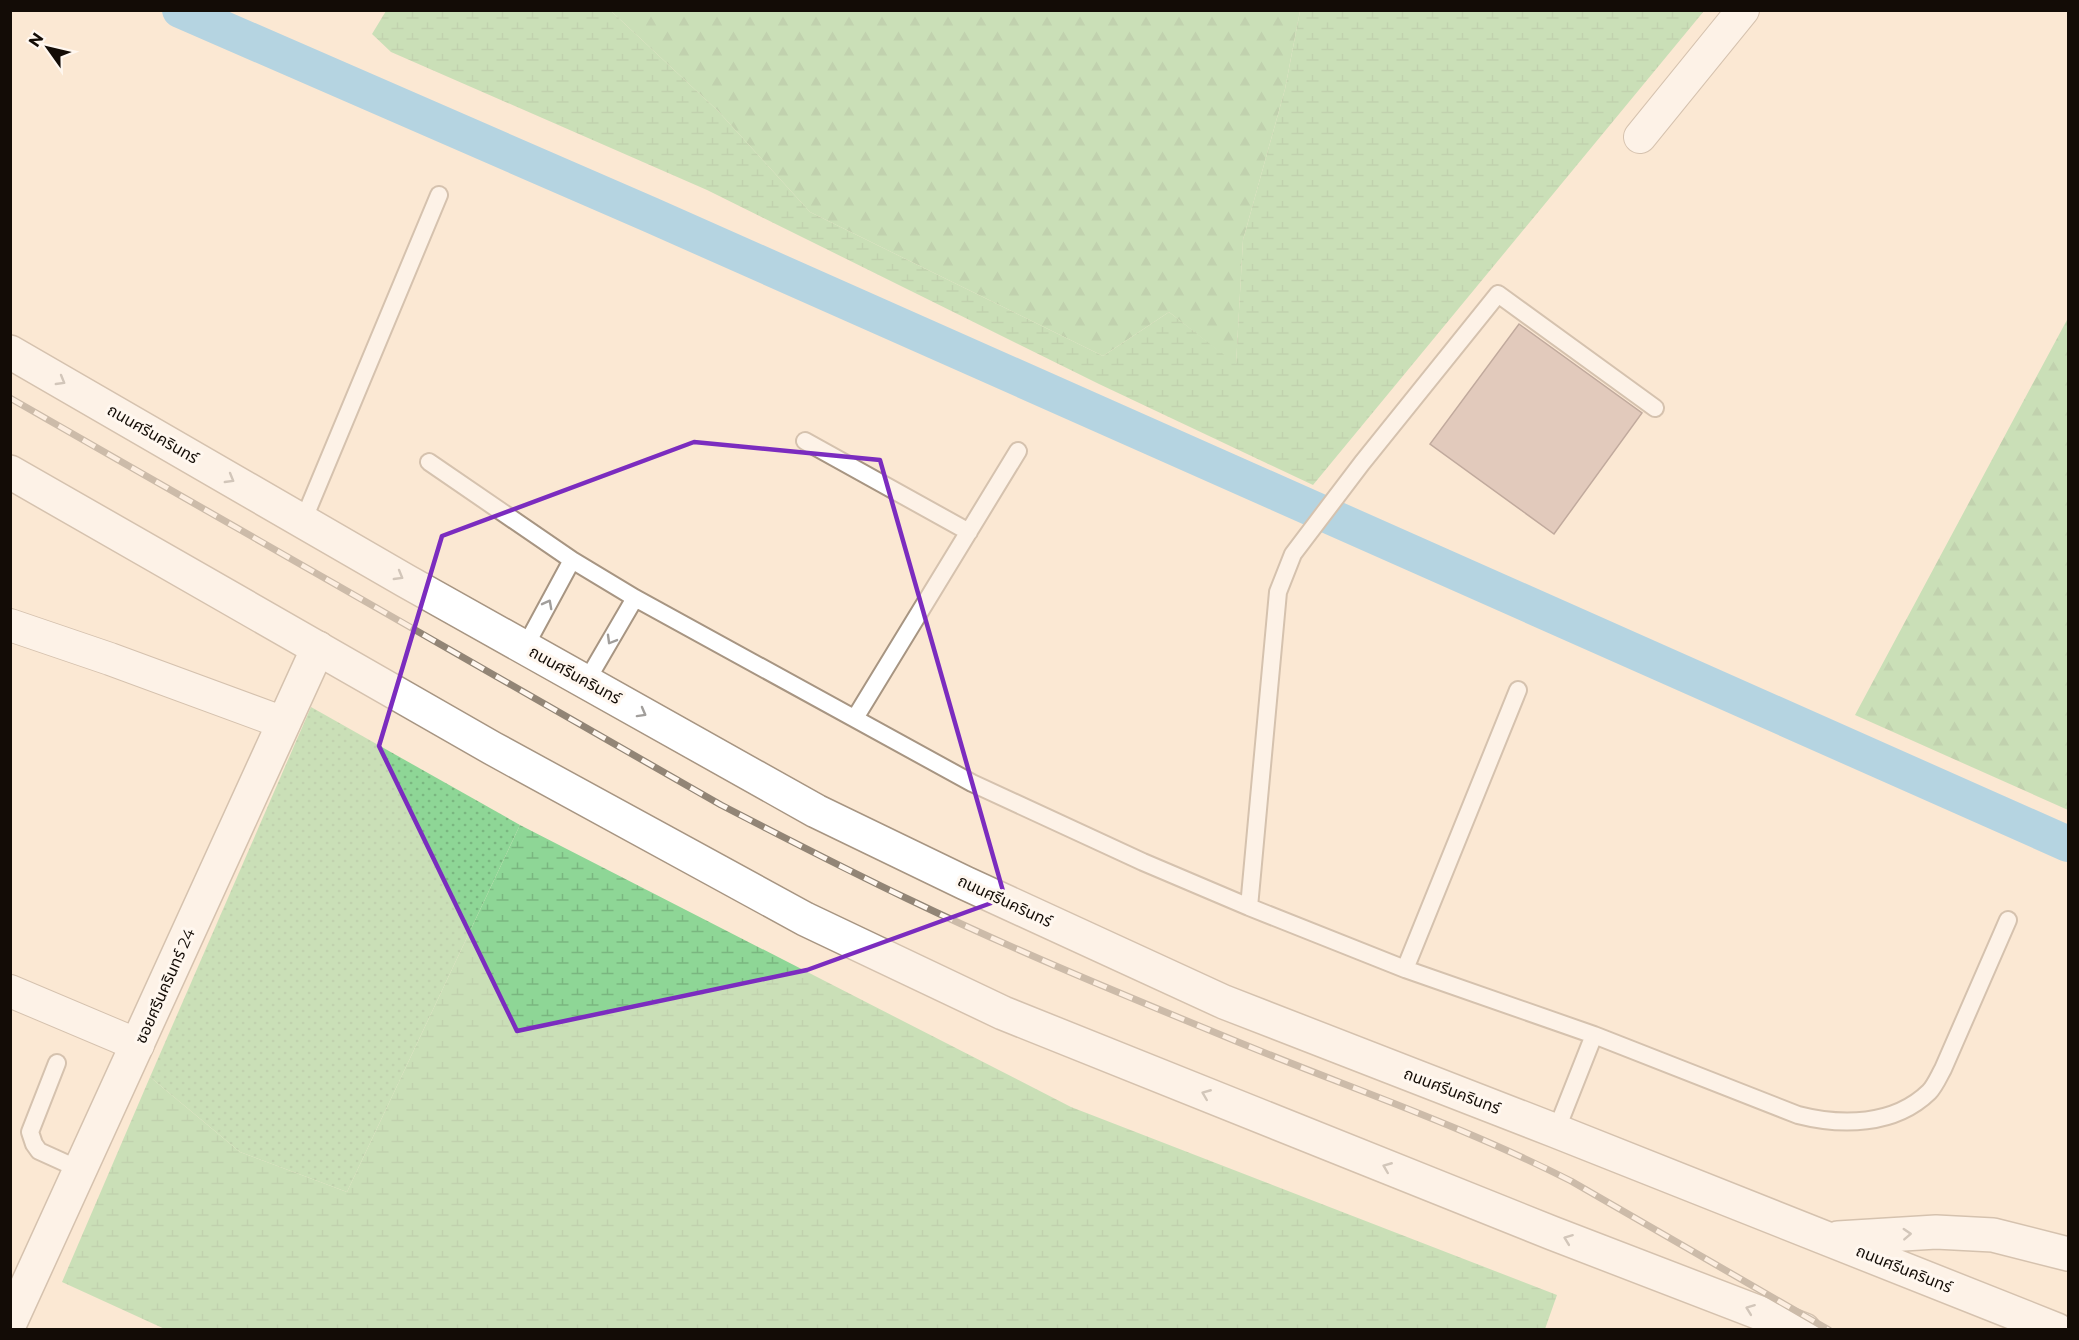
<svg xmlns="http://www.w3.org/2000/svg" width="2079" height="1340" font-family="Montserrat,'Noto Sans Thai',sans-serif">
  <defs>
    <pattern id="grass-dots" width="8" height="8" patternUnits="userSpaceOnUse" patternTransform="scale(1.5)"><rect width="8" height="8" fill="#8ed696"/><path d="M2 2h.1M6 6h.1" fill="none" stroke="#7ab680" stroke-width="1.8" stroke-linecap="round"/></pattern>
    <pattern id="forest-firs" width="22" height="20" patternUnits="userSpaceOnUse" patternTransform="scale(1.5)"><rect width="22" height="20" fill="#8ed696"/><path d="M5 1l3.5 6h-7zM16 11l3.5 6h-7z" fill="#7ab680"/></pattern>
    <pattern id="wetland-marsh" width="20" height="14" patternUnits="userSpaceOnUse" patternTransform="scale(1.5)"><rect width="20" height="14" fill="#8ed696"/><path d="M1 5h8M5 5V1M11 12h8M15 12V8" fill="none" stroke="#7ab680"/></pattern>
  </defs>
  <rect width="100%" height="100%" fill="#fbe8d3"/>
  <!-- grass -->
  <path fill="url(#grass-dots)" d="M311 707 520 825 347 1192 240 1152 150 1077Z"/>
  <!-- forest -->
  <path fill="url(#forest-firs)" d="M611 11H1300L1285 89 1243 240 1236 365 1169 312 1103 356 810 212 718 111Z
    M2068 318V810L1855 715Z"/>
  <!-- wetland -->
  <path fill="url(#wetland-marsh)" d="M386 11H611L718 111 810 212 1103 356 1169 312 1236 364 1243 240 1285 89 1300 11H1704L1313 485 1099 384 707 190 391 52 372 34Z
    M520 825 1071 1107 1557 1295 1545 1329 167 1330 62 1282 150 1077 240 1152 347 1192Z"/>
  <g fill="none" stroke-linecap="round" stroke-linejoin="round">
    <!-- canal -->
    <path stroke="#5fbdf2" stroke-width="36" d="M180 10 651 215 2068 844"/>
  </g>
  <!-- building -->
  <path fill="#c3a6a1" stroke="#7a605b" stroke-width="1.5" d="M1519 324 1642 413 1554 534 1430 444Z"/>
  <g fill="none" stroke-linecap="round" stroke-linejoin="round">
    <!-- service casing -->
    <g stroke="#a79582" stroke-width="20">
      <path id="service" d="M805 441 969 532
        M429 462 572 560 635 598 972 783 1143 862 1249 907 1405 969 1594 1035 1798 1115C1841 1126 1894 1126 1929 1092 1935 1086 1939 1076 1943 1069L2008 920
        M303 521 439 195
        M525 647 572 560
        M586 682 635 598
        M855 718 1018 451
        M1249 907 1278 592 1293 554 1362 463 1498 294 1655 408
        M1405 969 1518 690
        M57 1063 30 1132 34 1144 39 1151 81 1170
        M1556 1131 1594 1035"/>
    </g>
    <!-- minor casing -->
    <g stroke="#a79582" stroke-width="34">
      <path id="minor" d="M1640 137 1743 10
        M10 625 110 659 284 723
        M10 991 138 1045"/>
    </g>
    <!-- tertiary casing -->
    <g stroke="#a79582" stroke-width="36">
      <path id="tertiary" d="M10 1323 318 648"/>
    </g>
    <!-- primary casing -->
    <g stroke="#a79582" stroke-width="36">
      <path id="primary" d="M10 352 406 581 816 811 965 883 1224 1002 1556 1131 2057 1330
        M10 472 492 748 805 919 1003 1013 1552 1233 1804 1330
        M1838 1238 1936 1232 1993 1235 2068 1254"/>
    </g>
    <!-- service -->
    <use href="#service" stroke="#fff" stroke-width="16"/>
    <!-- minor -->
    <use href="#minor" stroke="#fff" stroke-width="32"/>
    <!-- tertiary -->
    <use href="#tertiary" stroke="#fff" stroke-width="33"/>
    <!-- primary -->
    <use href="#primary" stroke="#fff" stroke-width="33"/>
    <!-- rail casing -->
    <g stroke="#928576" stroke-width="7">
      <path id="rail" d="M10 398 721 805C783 837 845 869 908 899 1012 949 1119 993 1226 1037 1341 1085 1459 1124 1571 1181L1829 1330"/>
    </g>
    <!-- rail -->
    <use href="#rail" stroke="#fff7ef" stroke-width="4.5" stroke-dasharray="14" stroke-linecap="butt"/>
  </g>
  <!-- one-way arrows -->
  <defs><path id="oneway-chevron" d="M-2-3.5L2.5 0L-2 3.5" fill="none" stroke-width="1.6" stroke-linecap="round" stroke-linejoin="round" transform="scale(1.5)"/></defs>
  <g stroke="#a19e9b">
    <use href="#oneway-chevron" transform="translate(61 381) rotate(30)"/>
    <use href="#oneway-chevron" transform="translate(230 479) rotate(30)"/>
    <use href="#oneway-chevron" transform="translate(399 576) rotate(30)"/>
    <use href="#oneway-chevron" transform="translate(548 604) rotate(-62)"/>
    <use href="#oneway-chevron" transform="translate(611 640) rotate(120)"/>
    <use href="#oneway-chevron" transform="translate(642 713) rotate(29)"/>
    <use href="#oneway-chevron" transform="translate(1206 1094) rotate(-158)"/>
    <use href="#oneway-chevron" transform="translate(1387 1167) rotate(-158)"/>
    <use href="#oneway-chevron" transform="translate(1907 1234) rotate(-3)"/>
    <use href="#oneway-chevron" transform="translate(1568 1239) rotate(-159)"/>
    <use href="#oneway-chevron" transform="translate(1750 1309) rotate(-159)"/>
  </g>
  <!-- marked area -->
  <path d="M0 0H2079V1340H0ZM694 442 880 460 1005 898 807 970 517 1031 379 746 442 536Z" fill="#fbe8d3" fill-opacity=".55" fill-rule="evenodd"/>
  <path fill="none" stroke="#7b2cbf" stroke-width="4.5" stroke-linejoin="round" d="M694 442 880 460 1005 898 807 970 517 1031 379 746 442 536Z"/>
  <g text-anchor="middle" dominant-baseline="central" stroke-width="6" stroke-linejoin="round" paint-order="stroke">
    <!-- street labels -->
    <g font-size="16" fill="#130c06" stroke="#fff7ef">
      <text transform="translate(153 434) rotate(30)">ถนนศรีนครินทร์</text>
      <text transform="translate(575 675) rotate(29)">ถนนศรีนครินทร์</text>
      <text transform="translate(1005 901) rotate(25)">ถนนศรีนครินทร์</text>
      <text transform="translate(165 986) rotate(-66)">ซอยศรีนครินทร์ 24</text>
      <text transform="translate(1452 1091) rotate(21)">ถนนศรีนครินทร์</text>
      <text transform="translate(1904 1269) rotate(22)">ถนนศรีนครินทร์</text>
    </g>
  </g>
  <!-- border -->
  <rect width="2079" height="1340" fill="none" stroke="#130c06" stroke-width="24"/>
  <!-- north arrow -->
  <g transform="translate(48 48) rotate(304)" stroke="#fff7ef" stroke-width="4.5" paint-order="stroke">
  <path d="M0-4.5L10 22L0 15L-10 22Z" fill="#130c06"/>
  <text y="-9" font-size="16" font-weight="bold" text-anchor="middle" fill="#130c06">N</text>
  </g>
</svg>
